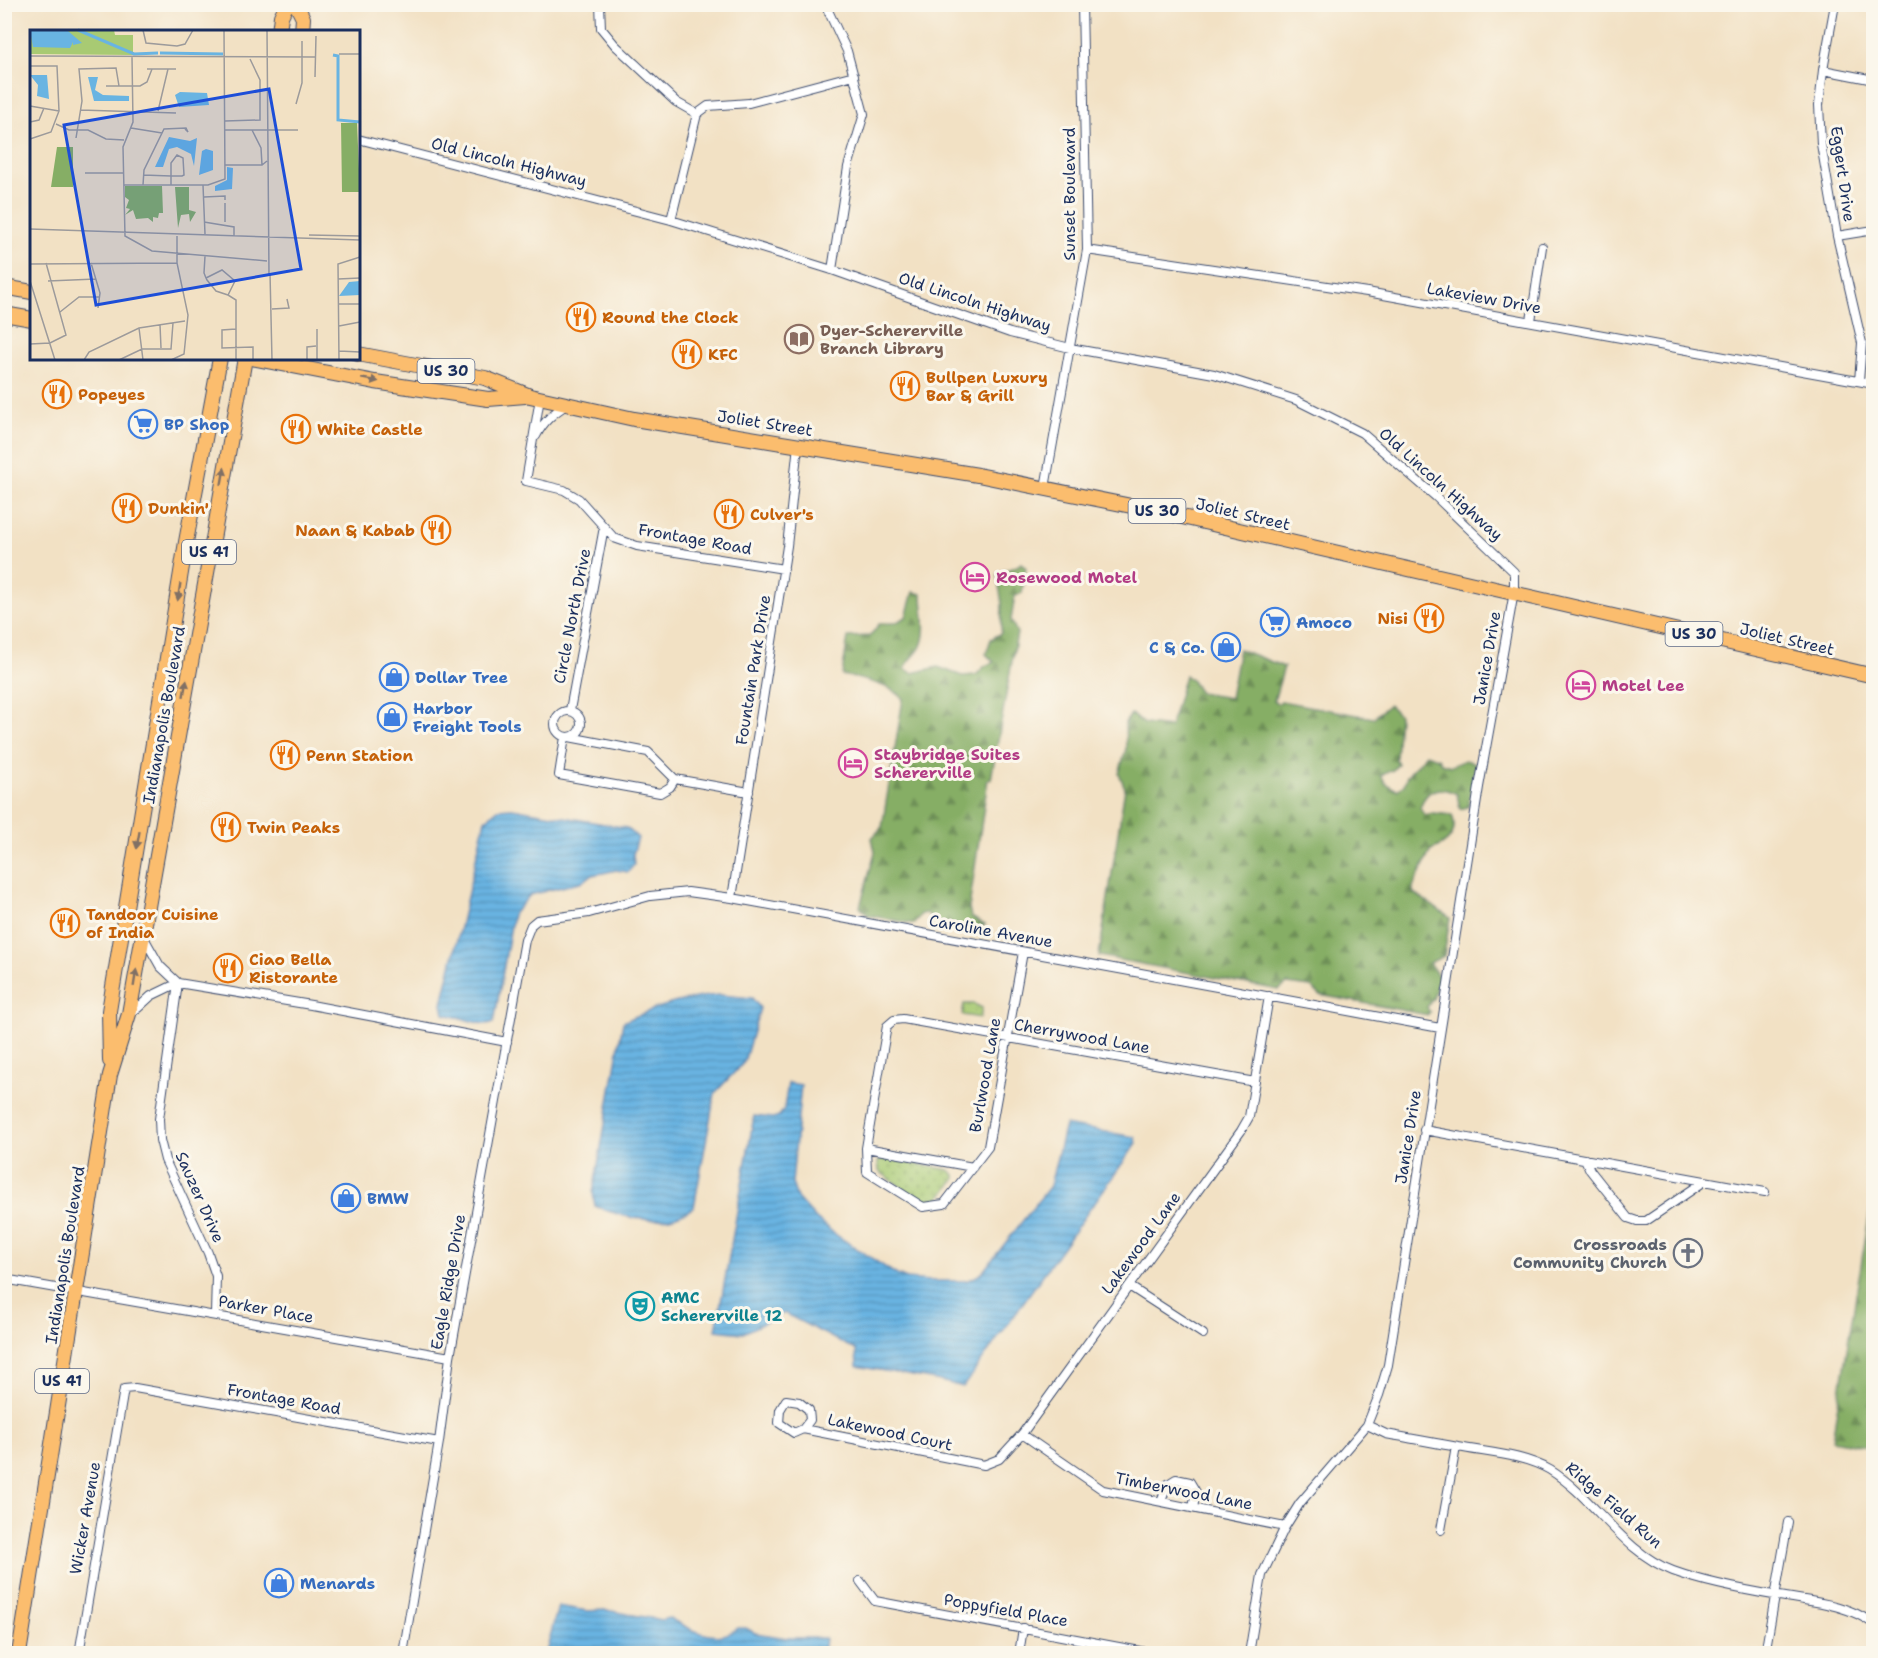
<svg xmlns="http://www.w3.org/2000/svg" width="1878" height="1658" font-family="'Shantell Sans',sans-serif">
  <defs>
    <pattern id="grass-dots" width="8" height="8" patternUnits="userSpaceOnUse" patternTransform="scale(1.5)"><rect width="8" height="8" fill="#a8ca73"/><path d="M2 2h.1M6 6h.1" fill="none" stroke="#88a462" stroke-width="1.8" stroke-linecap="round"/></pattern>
    <pattern id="forest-firs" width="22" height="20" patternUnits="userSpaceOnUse" patternTransform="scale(1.5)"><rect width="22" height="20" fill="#86ae65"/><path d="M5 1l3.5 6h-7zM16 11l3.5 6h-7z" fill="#6d8e56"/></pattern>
    <pattern id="water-rules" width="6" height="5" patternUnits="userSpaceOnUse" patternTransform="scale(1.5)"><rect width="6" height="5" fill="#69b4e2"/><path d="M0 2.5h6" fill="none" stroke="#5693ba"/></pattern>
  </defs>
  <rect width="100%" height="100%" fill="#fbf7ec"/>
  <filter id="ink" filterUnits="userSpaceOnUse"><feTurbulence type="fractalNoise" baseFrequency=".0167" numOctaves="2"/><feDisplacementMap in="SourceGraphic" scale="12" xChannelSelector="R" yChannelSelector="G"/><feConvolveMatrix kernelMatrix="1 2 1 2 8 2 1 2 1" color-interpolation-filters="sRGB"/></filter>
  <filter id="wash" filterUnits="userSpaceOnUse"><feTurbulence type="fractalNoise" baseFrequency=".008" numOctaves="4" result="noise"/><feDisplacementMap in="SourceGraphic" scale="24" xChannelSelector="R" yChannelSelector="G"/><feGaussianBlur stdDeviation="1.35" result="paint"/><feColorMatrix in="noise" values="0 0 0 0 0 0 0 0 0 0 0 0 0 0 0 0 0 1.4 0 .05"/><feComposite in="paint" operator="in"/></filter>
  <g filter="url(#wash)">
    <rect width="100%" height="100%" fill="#f2e1c4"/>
    <!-- grass -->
    <path fill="url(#grass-dots)" stroke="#627c68" stroke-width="1.5" d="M964 1004H974L982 1008 980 1018 962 1015Z
      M884 1158 949 1170 955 1175V1180L938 1199 927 1202 911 1194 879 1171 878 1162Z"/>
    <!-- forest -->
    <path fill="url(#forest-firs)" stroke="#506e62" stroke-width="1.5" d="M1021 563 1026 568 1022 593 1015 596 1011 620 1017 633 991 779H988L969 908 971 917 985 925 976 931 967 927 935 922 927 913 921 914 914 924 868 915 860 907 875 852 872 838 882 827 903 699C894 685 859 679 842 675L848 637 870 636 880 623H895L906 617 913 592 922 594C922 611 928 630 921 646 917 656 909 657 905 669L912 673 938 667 962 676 976 675 985 666 994 662 986 654 991 639 1001 633 1002 603 997 574C1005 568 1014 570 1021 563Z
      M1239 649 1284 667 1274 701 1278 704 1281 701 1373 718 1389 705 1399 715 1396 759 1398 764 1393 770 1381 775 1386 784 1397 790 1404 785 1407 776 1426 754 1438 758 1441 763 1451 766 1465 760 1476 763 1468 807 1460 809 1457 794C1439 785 1427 788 1420 807L1424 815 1433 813 1452 815C1459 833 1448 844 1431 850L1413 887V892L1450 918 1444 956 1429 963 1439 977 1433 999 1427 1007 1430 1013 1428 1015 1320 995 1311 987 1287 984 1279 990 1099 956 1125 788 1119 774 1126 749 1125 723 1131 714 1145 724 1170 727 1185 675 1192 681 1200 693 1230 698Z
      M1873 1193 1874 1448H1873L1832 1440Z"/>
    <!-- water -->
    <path fill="url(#water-rules)" stroke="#4272a0" stroke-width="1.5" d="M512 808 627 828 638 838 633 854 634 865 628 872 616 870 603 873 592 875 581 882 530 895 513 914 495 1017 493 1023 483 1024 444 1014 442 1004 485 820 498 809Z
      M720 995 752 998 760 1008 744 1062 715 1093 694 1207C666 1228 626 1219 595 1206L593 1193 623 1022C653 1008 686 997 720 995Z
      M788 1083 801 1085 792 1183 797 1198 816 1219 839 1237 897 1275 907 1279 929 1281H967L981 1274 1050 1186 1065 1125 1135 1137 1137 1143 963 1387 936 1380 857 1366 856 1350 784 1313 743 1333 716 1330 754 1116 773 1118 779 1116 784 1109Z
      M558 1606 587 1611 606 1610 661 1620 669 1618C687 1628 718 1646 737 1628H746L755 1633 787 1638H825L823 1653H546Z"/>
  </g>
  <g filter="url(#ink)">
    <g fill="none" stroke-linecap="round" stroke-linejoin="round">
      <!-- minor casing -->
      <g stroke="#3b4a6d" stroke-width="10">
        <path id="minor" d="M600 4 601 28 615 45 676 102 697 114 708 106 749 103 854 75
          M825 4 847 51 864 114 848 167 832 270
          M1835 4 1823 70 1819 105 1821 144 1837 236 1862 343 1859 381
          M1823 70 1874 80
          M358 139 671 220 832 270 1010 333 1070 348 1214 374 1296 400 1362 433 1436 497 1514 572V592L1479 787 1388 1365 1379 1395 1367 1425 1300 1503 1285 1527 1262 1575 1249 1654
          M671 220 697 114
          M1837 236 1874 230
          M1087 250 1367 292 1874 384
          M1531 321 1542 247
          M540 398 526 481 564 490 579 499 614 538 637 546 784 569
          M536 436C544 421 553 413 568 404
          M1045 488 1087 250 1082 4
          M570 710 604 527
          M555 724a13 13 0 1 1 26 0a13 13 0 1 1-26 0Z
          M565 737 559 775 660 793 670 787 675 779 749 792
          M569 737 648 752 675 779
          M732 898 787 546 798 445
          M143 936 160 966 178 983
          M1023 952 988 1147 944 1204 923 1207 867 1172 866 1148 887 1026 894 1020 903 1019 1255 1082
          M178 983 159 1119 160 1140 165 1160 208 1253 216 1276 215 1315
          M129 1014 138 1008 151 996 178 983 311 1005 507 1042
          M1424 1130 1765 1192
          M866 1148 973 1167
          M1585 1159 1590 1170 1628 1218 1637 1221H1646L1705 1181
          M4 1279 450 1357
          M1129 1286 1203 1334
          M1367 1425 1386 1434C1410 1438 1434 1443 1458 1447 1488 1453 1522 1454 1550 1470 1595 1498 1622 1552 1673 1571 1706 1583 1743 1590 1779 1596 1813 1602 1845 1603 1874 1624
          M803 1429 810 1420 809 1410 799 1402 786 1400 780 1410 779 1423 794 1433 803 1429 984 1465 999 1459 1022 1434 1241 1131 1249 1117 1269 996
          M1022 1434 1103 1490 1285 1527
          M1161 1501 1168 1484 1176 1479 1190 1482 1196 1492 1193 1508
          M1441 1530 1456 1447
          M860 1581 875 1601 1156 1654
          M79 1654 124 1389 135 1388 439 1442
          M403 1654 439 1442 450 1357 525 940 531 925 537 920 589 913 650 896 688 892 732 898 1440 1028
          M1019 1654 1023 1628
          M1765 1654 1788 1522"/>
      </g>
      <!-- primary casing -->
      <g stroke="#3b4a6d" stroke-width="16">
        <path id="primary" d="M4 287 32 292
          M4 314 32 319
          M358 354 485 378 530 396 634 419 978 475 1156 511 1874 676
          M251 358 375 382 488 399 525 396"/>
      </g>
      <!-- trunk casing -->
      <g stroke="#3b4a6d" stroke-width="16">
        <path id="trunk" d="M296 4 303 18 302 32
          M279 32 281 16 287 4
          M110 1061 109 1011 186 542 220 358
          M19 1654 110 1075 129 1014 245 358"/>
      </g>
      <!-- minor -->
      <use href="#minor" stroke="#fff" stroke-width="8"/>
      <!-- primary -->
      <use href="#primary" stroke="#fbbd6e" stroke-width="14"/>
      <!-- trunk -->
      <use href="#trunk" stroke="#fbbd6e" stroke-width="14"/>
    </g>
    <!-- one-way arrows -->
    <defs><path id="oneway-solid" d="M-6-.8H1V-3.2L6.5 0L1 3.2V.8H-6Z" transform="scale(1.5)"/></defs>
    <g fill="#806f65">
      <use href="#oneway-solid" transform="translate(370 380) rotate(10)"/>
      <use href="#oneway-solid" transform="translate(223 476) rotate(-80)"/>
      <use href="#oneway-solid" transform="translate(179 592) rotate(99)"/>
      <use href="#oneway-solid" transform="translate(185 688) rotate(-80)"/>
      <use href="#oneway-solid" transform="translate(138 840) rotate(100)"/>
      <use href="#oneway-solid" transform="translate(135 978) rotate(-81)"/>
    </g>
  </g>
  <!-- icons -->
  <defs>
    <g id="restaurant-ring" transform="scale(1.5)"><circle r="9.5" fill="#fbf7ec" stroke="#e8710a" stroke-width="1.5"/><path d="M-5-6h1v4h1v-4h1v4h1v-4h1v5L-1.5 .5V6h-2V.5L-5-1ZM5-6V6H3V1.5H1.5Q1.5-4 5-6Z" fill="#e8710a"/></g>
    <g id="library-ring" transform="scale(1.5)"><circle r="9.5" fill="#fbf7ec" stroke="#8d6e63" stroke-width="1.5"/><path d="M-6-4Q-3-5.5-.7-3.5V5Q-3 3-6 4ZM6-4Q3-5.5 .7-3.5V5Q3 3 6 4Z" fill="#8d6e63"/></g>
    <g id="supermarket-ring" transform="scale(1.5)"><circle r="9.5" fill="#fbf7ec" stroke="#3f7fe0" stroke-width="1.5"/><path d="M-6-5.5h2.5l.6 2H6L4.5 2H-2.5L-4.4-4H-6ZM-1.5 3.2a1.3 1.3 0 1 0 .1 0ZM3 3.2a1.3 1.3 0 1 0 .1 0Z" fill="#3f7fe0"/></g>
    <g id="hotel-ring" transform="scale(1.5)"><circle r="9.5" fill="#fbf7ec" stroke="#d1479c" stroke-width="1.5"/><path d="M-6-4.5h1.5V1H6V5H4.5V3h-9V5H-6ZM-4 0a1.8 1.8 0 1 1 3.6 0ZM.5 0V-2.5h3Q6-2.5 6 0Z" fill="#d1479c"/></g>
    <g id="shop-ring" transform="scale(1.5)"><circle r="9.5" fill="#fbf7ec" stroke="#3f7fe0" stroke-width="1.5"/><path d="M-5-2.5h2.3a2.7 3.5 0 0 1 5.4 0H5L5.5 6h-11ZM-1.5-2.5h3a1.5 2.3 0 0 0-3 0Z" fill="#3f7fe0"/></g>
    <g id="church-ring" transform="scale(1.5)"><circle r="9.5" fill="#fbf7ec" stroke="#6b7280" stroke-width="1.5"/><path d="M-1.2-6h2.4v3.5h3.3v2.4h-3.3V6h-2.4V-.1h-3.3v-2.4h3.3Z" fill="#6b7280"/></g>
    <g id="theatre-ring" transform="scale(1.5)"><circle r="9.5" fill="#fbf7ec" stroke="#0f9aa8" stroke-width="1.5"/><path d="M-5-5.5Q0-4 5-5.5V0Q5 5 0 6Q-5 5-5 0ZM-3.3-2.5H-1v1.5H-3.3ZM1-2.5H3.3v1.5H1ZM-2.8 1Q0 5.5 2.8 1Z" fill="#0f9aa8"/></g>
  </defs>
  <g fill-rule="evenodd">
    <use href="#restaurant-ring" x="581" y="317"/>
    <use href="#library-ring" x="799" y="339"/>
    <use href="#restaurant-ring" x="687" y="354"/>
    <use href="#restaurant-ring" x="905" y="386"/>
    <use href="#restaurant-ring" x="57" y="394"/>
    <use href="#supermarket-ring" x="143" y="424"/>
    <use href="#restaurant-ring" x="296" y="429"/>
    <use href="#restaurant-ring" x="127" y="508"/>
    <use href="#restaurant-ring" x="729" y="514"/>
    <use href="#restaurant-ring" x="436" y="530"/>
    <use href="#hotel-ring" x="975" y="577"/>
    <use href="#restaurant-ring" x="1429" y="618"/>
    <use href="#supermarket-ring" x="1275" y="622"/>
    <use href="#shop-ring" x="1226" y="647"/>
    <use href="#shop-ring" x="394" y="677"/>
    <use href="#hotel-ring" x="1581" y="685"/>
    <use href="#shop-ring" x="392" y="717"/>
    <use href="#restaurant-ring" x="285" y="755"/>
    <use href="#hotel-ring" x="853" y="763"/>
    <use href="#restaurant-ring" x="226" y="827"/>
    <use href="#restaurant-ring" x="65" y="923"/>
    <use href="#restaurant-ring" x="228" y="968"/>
    <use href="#shop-ring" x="346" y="1198"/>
    <use href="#church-ring" x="1688" y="1253"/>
    <use href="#theatre-ring" x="640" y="1306"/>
    <use href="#shop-ring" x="279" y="1583"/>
  </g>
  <g text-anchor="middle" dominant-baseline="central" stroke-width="6" stroke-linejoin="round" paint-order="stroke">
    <!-- shield labels -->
    <g fill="#fbf7ec" stroke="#5e6b89" stroke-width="1.5">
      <rect x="417.5" y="359" width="57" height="24" rx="4.5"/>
      <rect x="1128.5" y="499" width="57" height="24" rx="4.5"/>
      <rect x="182" y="540" width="54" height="24" rx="4.5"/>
      <rect x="1665.5" y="622" width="57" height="24" rx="4.5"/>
      <rect x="35" y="1369" width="54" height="24" rx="4.5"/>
    </g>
    <g font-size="15" font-weight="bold" fill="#1b2f5e">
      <text x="446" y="371">US 30</text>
      <text x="1157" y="511">US 30</text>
      <text x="209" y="552">US 41</text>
      <text x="1694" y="634">US 30</text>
      <text x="62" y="1381">US 41</text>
    </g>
    <!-- street labels -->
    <g font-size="16" fill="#1b2f5e" stroke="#fbf7ec">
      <text transform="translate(509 162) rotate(14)">Old Lincoln Highway</text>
      <text transform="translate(1843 174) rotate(82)">Eggert Drive</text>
      <text transform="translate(1069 194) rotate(-90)">Sunset Boulevard</text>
      <text transform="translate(1484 298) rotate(10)">Lakeview Drive</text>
      <text transform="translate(975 302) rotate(18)">Old Lincoln Highway</text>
      <text transform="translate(765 423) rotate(9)">Joliet Street</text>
      <text transform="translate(1441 484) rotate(42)">Old Lincoln Highway</text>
      <text transform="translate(1243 514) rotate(13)">Joliet Street</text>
      <text transform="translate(695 539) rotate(10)">Frontage Road</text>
      <text transform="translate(572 616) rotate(-79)">Circle North Drive</text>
      <text transform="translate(1787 639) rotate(13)">Joliet Street</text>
      <text transform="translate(1487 658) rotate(-80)">Janice Drive</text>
      <text transform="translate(753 670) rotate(-81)">Fountain Park Drive</text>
      <text transform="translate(164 715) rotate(-80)">Indianapolis Boulevard</text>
      <text transform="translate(991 931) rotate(10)">Caroline Avenue</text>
      <text transform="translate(1082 1036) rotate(10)">Cherrywood Lane</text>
      <text transform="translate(985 1075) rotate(-80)">Burlwood Lane</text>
      <text transform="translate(1408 1137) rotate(-81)">Janice Drive</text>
      <text transform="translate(200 1197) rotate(66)">Sauzer Drive</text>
      <text transform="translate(1141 1243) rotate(-54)">Lakewood Lane</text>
      <text transform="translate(65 1255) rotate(-81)">Indianapolis Boulevard</text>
      <text transform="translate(448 1282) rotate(-80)">Eagle Ridge Drive</text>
      <text transform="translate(266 1309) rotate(10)">Parker Place</text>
      <text transform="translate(284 1399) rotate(10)">Frontage Road</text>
      <text transform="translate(890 1432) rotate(12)">Lakewood Court</text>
      <text transform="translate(1184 1491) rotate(11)">Timberwood Lane</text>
      <text transform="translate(1614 1505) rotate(41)">Ridge Field Run</text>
      <text transform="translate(85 1518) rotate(-80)">Wicker Avenue</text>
      <text transform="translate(1006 1610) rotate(10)">Poppyfield Place</text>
    </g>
    <!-- food labels -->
    <g font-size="16" font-weight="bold" fill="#c56008" stroke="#fbf7ec" text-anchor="start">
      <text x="602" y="317">Round the Clock</text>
      <text x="708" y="354">KFC</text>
      <text x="926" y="377">Bullpen Luxury<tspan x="926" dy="18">Bar &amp; Grill</tspan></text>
      <text x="78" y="394">Popeyes</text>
      <text x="317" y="429">White Castle</text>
      <text x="148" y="508">Dunkin'</text>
      <text x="750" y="514">Culver's</text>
      <text x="415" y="530" text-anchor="end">Naan &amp; Kabab</text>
      <text x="1408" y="618" text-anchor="end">Nisi</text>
      <text x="306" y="755">Penn Station</text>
      <text x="247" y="827">Twin Peaks</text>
      <text x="86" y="914">Tandoor Cuisine<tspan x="86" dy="18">of India</tspan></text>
      <text x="249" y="959">Ciao Bella<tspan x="249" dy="18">Ristorante</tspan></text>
    </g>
    <!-- education labels -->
    <g font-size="16" font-weight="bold" fill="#785e54" stroke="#fbf7ec" text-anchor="start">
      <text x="820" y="330">Dyer-Schererville<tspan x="820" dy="18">Branch Library</tspan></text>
    </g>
    <!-- shop labels -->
    <g font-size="16" font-weight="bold" fill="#366cbe" stroke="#fbf7ec" text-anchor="start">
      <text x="164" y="424">BP Shop</text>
      <text x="1296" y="622">Amoco</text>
      <text x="1205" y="647" text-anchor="end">C &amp; Co.</text>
      <text x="415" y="677">Dollar Tree</text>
      <text x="413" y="708">Harbor<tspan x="413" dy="18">Freight Tools</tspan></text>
      <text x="367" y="1198">BMW</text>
      <text x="300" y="1583">Menards</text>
    </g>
    <!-- hotel labels -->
    <g font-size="16" font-weight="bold" fill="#b23c85" stroke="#fbf7ec" text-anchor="start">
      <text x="996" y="577">Rosewood Motel</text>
      <text x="1602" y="685">Motel Lee</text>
      <text x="874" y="754">Staybridge Suites<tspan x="874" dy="18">Schererville</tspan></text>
    </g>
    <!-- worship labels -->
    <g font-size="16" font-weight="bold" fill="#5b616d" stroke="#fbf7ec" text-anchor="end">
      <text x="1667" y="1244">Crossroads<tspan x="1667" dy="18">Community Church</tspan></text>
    </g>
    <!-- culture labels -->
    <g font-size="16" font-weight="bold" fill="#0d838f" stroke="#fbf7ec" text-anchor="start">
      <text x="661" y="1297">AMC<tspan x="661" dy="18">Schererville 12</tspan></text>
    </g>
  </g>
  <!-- overview -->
  <g transform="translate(30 30)">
    <rect width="330" height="330" fill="#f2e1c4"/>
    <path d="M311 93H327L330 162H312ZM27 117H43V157H21ZM95 156H132L133 183H129L128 188 123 187V192L118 188 106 189 103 180 95 185 100 179 96 178 99 170 95 167ZM145 157H159V180L166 182 160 192 159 184 151 185 148 198Z" fill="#86ae65"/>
    <path d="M0 0H84L85 5H103V25L0 24Z" fill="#a8ca73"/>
    <path d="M0 1H38L52 13 43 15V12L40 18 3 17ZM0 45H17L19 69 7 66 8 55ZM58 47H68L65 60 73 65 99 66V71H64ZM150 62 177 63 179 75 149 77 145 65ZM139 107 160 111 167 108 164 136 161 124 147 117 139 119 133 137H125ZM176 119 183 121V140L169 145 172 121ZM197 137 203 138 202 159 185 161V156L197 150ZM330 251V265L309 266 319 252Z" fill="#69b4e2"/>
    <path fill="none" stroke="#69b4e2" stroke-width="3" d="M48 0 104 24 128 23M130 23 193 24M303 25 308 26V90L330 92"/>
    <path fill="none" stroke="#9c9a9b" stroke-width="1.5" d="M113 0 116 13 147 16 155 14 163 0M237 0 239 245M309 24H330M0 26 285 27M102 27 103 92 93 117 95 206 122 221 237 231M0 36H27L29 81 21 102 0 109M117 39H146M285 47 286 6M76 56H110L117 52 122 39M266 74 272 53V11M0 76 29 81M50 80 146 83M128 81 138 39M195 91 230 90V50L220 29M0 92 9 90 14 78M26 94 39 100H58L76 109 94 110M101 98 132 103M195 100H268M222 100 231 118 232 135M46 108 52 71 49 39 86 38 89 56M195 135H232L237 131M55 143H94M113 145 141 146H152L154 145 153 128 147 125 141 133V155M94 155H178L195 149 194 0M113 155 114 140 134 99 156 98 158 102 155 99M173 155 175 204M174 167 195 166V170M174 192 204 197V206M195 192V173M0 199 330 210M279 205 330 206M175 226 174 243 176 248 177 250 186 261 198 265 205 251 192 240 176 248M61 233 70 263 68 278M0 234 147 233M240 243 242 330M308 249 330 248M0 251 25 330M18 251 66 249M198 265 206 270V330M308 274H330M242 279 259 278 257 269M30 282 49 267H70M130 295 131 318M309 296 330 292M109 298 113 330M206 299 192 300V318L223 317V330M0 314 20 313 36 305 16 233M309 321 330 322M54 330 59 322 109 298 155 291M89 330 112 319H141L143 293M141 330 154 324 158 285 147 233V206M277 330V317L286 316M287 330V299M309 330 308 234 330 227"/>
    <path fill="#1d4ed8" fill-opacity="0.15" stroke="#1d4ed8" stroke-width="3" d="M239 59 271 239 66 275 34 95Z"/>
    <rect width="330" height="330" fill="none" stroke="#1b2f5e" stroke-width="3"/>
  </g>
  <!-- margin -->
  <rect width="1878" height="1658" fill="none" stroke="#fbf7ec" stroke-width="24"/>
</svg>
